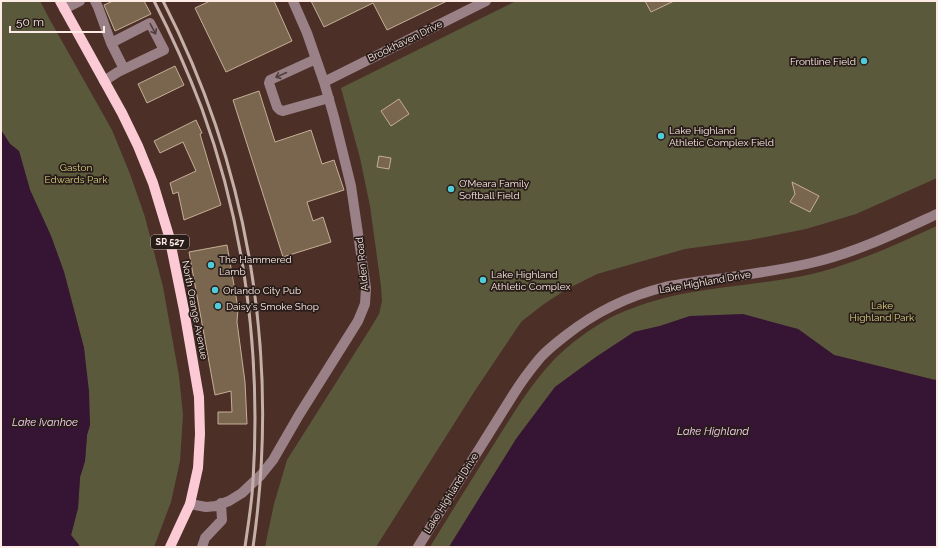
<svg xmlns="http://www.w3.org/2000/svg" width="938" height="548" font-family="Raleway,sans-serif">
  <rect width="100%" height="100%" fill="#4c3028"/>
  <!-- green -->
  <path fill="#5b593b" d="M1 1H40L50 20 112 130 130 174 145 217 163 287 179 376 183 415 180 461 171 502 154 547H78L79 545 71 535 78 508 80 477 85 461 87 435 90 425 84 348 64 272 51 236 30 190 19 151 10 144 1 130Z
    M516 1H937V178L856 214 806 229 750 240 685 249 597 274 567 289 544 304 522 321 519 325 476 389 376 547H265L274 504 287 460 370 329 379 314 382 301 381 286 370 206 360 158 341 88Z
    M937 226V379L935 380 834 355 798 329 690 316 660 326 634 332 596 357 555 387 516 439 449 547H430C453 509 477 471 501 433 522 400 543 365 575 341 592 328 612 315 633 308 686 287 747 287 803 276 850 266 893 246 937 226Z"/>
  <!-- water -->
  <path fill="#351533" d="M1 130 10 144 19 151 30 190 51 236 64 272 84 348 89 391 90 425 87 435 85 461 80 477 78 508 71 535 79 545 78 547H1Z
    M743 314 798 329 834 355 935 380 937 379V547H449L516 439 555 387 596 357 634 332 660 326 690 316Z"/>
  <!-- building -->
  <path fill="#7a664f" stroke="#c5af96" d="M113 1H144L151 14 115 31 104 5Z
    M210 1H274L292 41 226 72 195 8Z
    M311 1H447L387 30 373 3 324 27Z
    M645 1H674L651 12Z
    M175 66 184 85 147 103 138 84Z
    M259 91 275 142 311 130 322 164 334 160 344 190 307 202 313 221 323 217 331 242 283 257 233 100Z
    M399 99 409 114 391 126 381 111Z
    M196 120 202 133 200 134 221 205 184 220 178 192 173 194 170 183 196 171 183 142 160 153 154 141Z
    M379 156 391 158 389 169 377 167Z
    M792 182 819 196 810 212 790 202 795 194Z
    M227 245 238 308 237 322 245 382 247 424H218V412H232L231 391 215 395 189 252Z"/>
  <g fill="none" stroke-linecap="round" stroke-linejoin="round">
    <!-- minor -->
    <path stroke="#9a8187" stroke-width="10" d="M95 1 98 7 111 43 124 69
      M64 9 80 1
      M316 59 270 80 269 83 277 107 280 110 283 111 329 98
      M104 81 118 72 164 50 150 23 111 43
      M324 82 486 1
      M190 504 206 507 216 506 229 501 242 493 261 475 273 460 299 415 358 321 365 304 366 288 351 186 334 117 324 82 307 33 293 1
      M202 547 205 538 222 520 221 503
      M418 547 513 395C521 382 530 370 540 358 547 350 556 343 565 336 594 313 628 296 665 287 679 284 694 282 709 280 743 275 777 271 811 263 855 253 896 233 937 214"/>
    <!-- major -->
    <path stroke="#fccad5" stroke-width="10" d="M60 1 122 113 138 146 153 183 169 236 184 310 199 397 200 434 198 468 190 504 170 547"/>
    <!-- rail -->
    <path stroke="#c5afa9" stroke-width="3" d="M154 1C172 36 188 72 202 109 245 227 261 355 253 481 252 503 248 525 245 547
      M163 1C250 170 280 359 253 547"/>
  </g>
  <!-- one-way arrows -->
  <defs><path id="oneway-shaft" d="M-6 0H5M1.5-3L5.5 0L1.5 3" fill="none" stroke-width="1.6" stroke-linecap="round" stroke-linejoin="round"/></defs>
  <g stroke="#503f3f">
    <use href="#oneway-shaft" transform="translate(153 29) rotate(62)"/>
    <use href="#oneway-shaft" transform="translate(281 75) rotate(156)"/>
  </g>
  <!-- markers -->
  <g fill="#52cbd9" stroke="#281c18" stroke-width="1.5">
    <circle cx="864" cy="61" r="4"/>
    <circle cx="661" cy="136" r="4"/>
    <circle cx="451" cy="189" r="4"/>
    <circle cx="211" cy="265" r="4"/>
    <circle cx="483" cy="280" r="4"/>
    <circle cx="215" cy="290" r="4"/>
    <circle cx="218" cy="306" r="4"/>
  </g>
  <g text-anchor="middle" dominant-baseline="central" stroke-width="3.5" stroke-linejoin="round" paint-order="stroke">
    <!-- shield labels -->
    <rect fill="#281c18" stroke="#beada8" stroke-width="1" x="151" y="235" width="38" height="14" rx="3"/>
    <g font-size="9" font-weight="bold" fill="#feebe6">
      <text x="170" y="242">SR 527</text>
    </g>
    <!-- street labels -->
    <g font-size="10" fill="#feebe6" stroke="#281c18">
      <text transform="translate(405 41) rotate(-26)">Brookhaven Drive</text>
      <text transform="translate(362 264) rotate(-96)">Alden Road</text>
      <text transform="translate(705 282) rotate(-10)">Lake Highland Drive</text>
      <text transform="translate(195 310) rotate(79)">North Orange Avenue</text>
      <text transform="translate(451 493) rotate(-58)">Lake Highland Drive</text>
    </g>
    <!-- poi labels -->
    <g font-size="10" fill="#feebe6" stroke="#281c18" text-anchor="start">
      <text x="856" y="61" text-anchor="end">Frontline Field</text>
      <text x="669" y="130">Lake Highland<tspan x="669" dy="12">Athletic Complex Field</tspan></text>
      <text x="459" y="183">O’Meara Family<tspan x="459" dy="12">Softball Field</tspan></text>
      <text x="219" y="259">The Hammered<tspan x="219" dy="12">Lamb</tspan></text>
      <text x="491" y="274">Lake Highland<tspan x="491" dy="12">Athletic Complex</tspan></text>
      <text x="223" y="290">Orlando City Pub</text>
      <text x="226" y="306">Daisy's Smoke Shop</text>
    </g>
    <!-- park labels -->
    <g font-size="10" fill="#d7d183" stroke="#281c18">
      <text x="76" y="167">Gaston<tspan x="76" dy="12">Edwards Park</tspan></text>
      <text x="882" y="305">Lake<tspan x="882" dy="12">Highland Park</tspan></text>
    </g>
    <!-- water labels -->
    <g font-size="11" font-style="italic" fill="#f9d4f5" stroke="#281c18">
      <text x="45" y="422">Lake Ivanhoe</text>
      <text x="713" y="431">Lake Highland</text>
    </g>
  </g>
  <!-- border -->
  <rect width="938" height="548" fill="none" stroke="#feebe6" stroke-width="4"/>
  <!-- scale -->
  <path d="M10 26v6h94v-6" fill="none" stroke="#feebe6" stroke-width="2"/>
  <text x="16" y="26" font-size="12" fill="#feebe6" stroke="#281c18" stroke-width="3" paint-order="stroke">50 m</text>
</svg>
